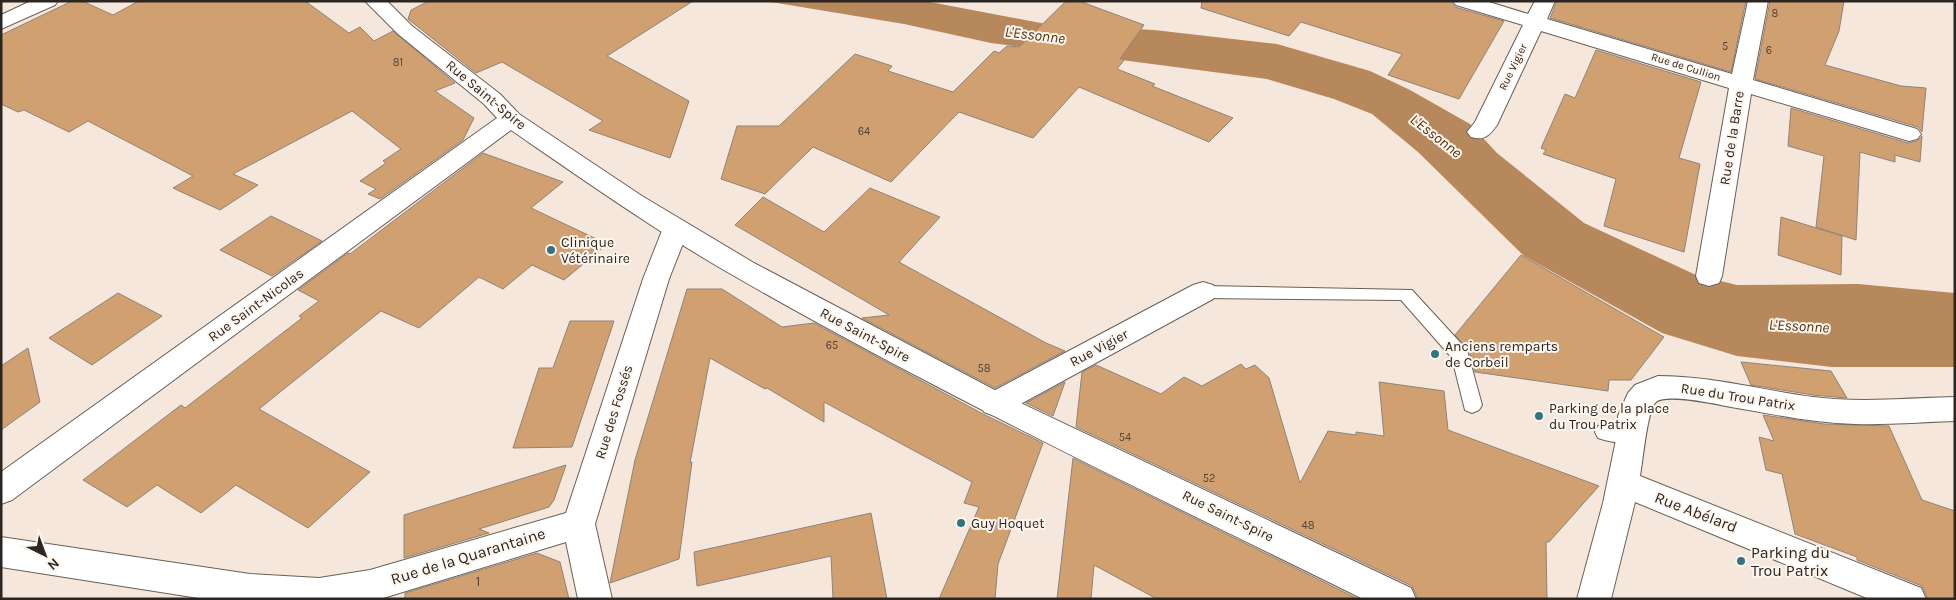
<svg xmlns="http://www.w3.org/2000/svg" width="1956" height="600" font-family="Karla,sans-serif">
  <rect width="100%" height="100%" fill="#f5e7db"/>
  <!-- water -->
  <path fill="#b7885b" d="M765 1H925L1046 24 1154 30 1277 44 1370 71 1410 90 1470 124 1497 153 1584 223 1696 275 1737 285 1858 284 1955 293V367H1832L1737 356 1662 333 1524 256 1418 152 1372 114 1334 99 1267 79 991 43 904 24Z"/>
  <!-- building -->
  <path fill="#d0a071" stroke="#8f8378" d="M72 1H82L113 15 139 1H305L349 33 360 27 374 41 393 31 455 83 435 91 474 118 463 140 380 199 368 194 376 189 360 181 386 163 383 161 401 149 352 111 233 174 258 185 220 210 173 188 193 176 88 121 69 132 24 110 18 112 1 104V35Z
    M429 1H693L607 56 689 101 670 158 589 130 603 121 502 62 476 73 408 19 411 10Z
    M1066 1H1079L1144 25 1120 59H1125L1117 69 1155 84 1152 86 1233 118 1209 142 1079 87 1033 138 959 112 891 182 813 147 765 194 721 179 737 126H779L855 54 892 66 888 71 953 92 994 51 999 53 1007 46 1019 47Z
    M1202 1H1451L1455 7 1504 21 1459 99 1388 75 1402 54 1301 22 1289 36 1201 8Z
    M1557 1H1746L1731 72 1550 18Z
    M1770 1H1844L1839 31 1825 65 1901 86 1926 88 1922 132 1918 127 1755 79Z
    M1596 50 1701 82 1679 158 1700 164 1684 252 1604 226 1616 179 1543 154 1546 150 1541 148 1565 94 1575 98Z
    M1791 108 1908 143 1917 141 1922 136 1920 162 1895 155V162L1860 152 1856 240 1816 227 1824 156 1788 146Z
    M483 153 563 182 531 208 607 244 564 280 532 265 503 289 479 277 419 328 381 311 259 409 370 472 308 528 236 485 201 513 157 485 127 507 83 480 181 405 185 408 302 318 299 316 319 301 298 290 348 253 350 254Z
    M870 188 940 217 899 262 1046 343 1065 351 995 388 862 318 889 315 735 225 763 197 824 232Z
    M271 216 322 241 272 276 220 250Z
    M1781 217 1842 236 1841 275 1778 255Z
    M1521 255 1664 337 1631 380H1609L1608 391 1475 372 1469 350 1455 335Z
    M687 289H722L782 327 814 323 983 414 1043 443 998 564 995 599H939L979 507 964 503 972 482 824 402V422L767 388 765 389 710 358 690 463 692 462 679 559 610 583 635 460Z
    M118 293 162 316 92 365 49 338Z
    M570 321H614L572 447 513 448 539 368H553Z
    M28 348 40 402 1 430V366Z
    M1741 362 1831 371 1847 398 1813 395 1751 385Z
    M1241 364 1246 369 1255 365 1269 378 1300 483 1328 431 1356 435V432L1384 436 1379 382 1444 391 1448 430 1599 486 1549 542H1546L1547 599H1418L1412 586 1076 427 1082 372 1096 365 1161 394 1184 377 1202 386Z
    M1065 382 1053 416 1026 403Z
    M1763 415 1824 424 1889 426 1922 500 1955 511V599H1928L1922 586 1857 560V557L1795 534 1782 474 1766 470 1759 437 1774 441Z
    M1073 458 1204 523 1358 599H1157L1094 565 1091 599H1057Z
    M566 465 554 500 549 507 479 529 489 533 404 558V515Z
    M871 513 887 599H833L831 556 697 586 694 552Z
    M537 553 560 562 569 599H405V593Z"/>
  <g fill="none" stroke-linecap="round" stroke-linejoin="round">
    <!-- service casing -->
    <g stroke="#6b6056" stroke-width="2">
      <path id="service" d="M1203 286 1412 290 1467 350 1482 405 1479 410 1472 413 1465 410 1452 358 1401 300 1203 298 1197 296 1194 292 1197 288Z
        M1605 424 1639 429 1642 435 1639 441C1627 445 1610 442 1598 438L1595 432 1598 426Z"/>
    </g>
    <!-- minor casing -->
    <g stroke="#6b6056" stroke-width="2">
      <path id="minor" d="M31 1H58L55 5 1 29V15Z
        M1453 1H1486L1528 14 1535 1H1555L1547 19 1732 74 1748 1H1768L1753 80 1917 129 1921 134 1917 139 1909 141 1751 94 1722 276 1719 283 1709 286 1699 283 1696 276 1729 88 1541 31 1497 125C1489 136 1484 141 1471 137L1467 132 1475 122 1523 25 1456 5Z
        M676 219 685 222 689 228 669 279 595 524 612 599H578L566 542 380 599H205L1 567V537L250 574 319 578 370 570 566 513 643 279 663 228 667 222Z
        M1203 282 1213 285 1217 292 1213 299 1006 412 995 416 984 412 980 404 984 396 1193 285Z
        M1658 376C1711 376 1761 390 1813 397 1860 403 1908 398 1955 397V421C1922 422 1888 425 1855 424 1814 423 1772 414 1731 407 1716 404 1667 393 1656 402 1647 410 1643 461 1640 476L1921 588 1926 599H1869L1635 502 1611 599H1577L1603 503 1617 435 1618 416 1628 393 1635 385Z"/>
    </g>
    <!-- tertiary casing -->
    <g stroke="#6b6056" stroke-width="2">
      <path id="tertiary" d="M365 1H387L412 26 500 94 519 114 642 196 754 263 1006 396 1411 588 1416 599H1363C1152 495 940 394 736 277 659 233 585 181 511 130L12 500 1 504V472L497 118 484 104 398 34Z"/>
    </g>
    <!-- service -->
    <use href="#service" fill="#fff" fill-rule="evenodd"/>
    <!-- minor -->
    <use href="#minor" fill="#fff" fill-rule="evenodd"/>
    <!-- tertiary -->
    <use href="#tertiary" fill="#fff" fill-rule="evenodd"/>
  </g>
  <!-- markers -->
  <g fill="#307584" stroke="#fef6ee" stroke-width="2">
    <circle cx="551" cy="250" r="5"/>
    <circle cx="1435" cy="354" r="5"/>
    <circle cx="1539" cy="416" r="5"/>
    <circle cx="961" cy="523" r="5"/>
    <circle cx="1741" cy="561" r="5"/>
  </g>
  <g text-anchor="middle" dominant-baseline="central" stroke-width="4" stroke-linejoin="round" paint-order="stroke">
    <!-- number labels -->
    <g font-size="11" fill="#544436">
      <text x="1775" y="13">8</text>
      <text x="1725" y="46">5</text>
      <text x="1769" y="50">6</text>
      <text x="398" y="62">81</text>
      <text x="864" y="131">64</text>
      <text x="832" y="345">65</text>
      <text x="984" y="368">58</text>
      <text x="1125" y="437">54</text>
      <text x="1209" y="478">52</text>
      <text x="1308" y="525">48</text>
    </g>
    <!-- far-street labels -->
    <g font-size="11" fill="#2b2622" stroke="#fef6ee">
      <text transform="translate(1513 67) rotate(-64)">Rue Vigier</text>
      <text transform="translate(1686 67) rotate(17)">Rue de Cullion</text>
    </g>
    <!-- street labels -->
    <g font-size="14" fill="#2b2622" stroke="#fef6ee">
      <text transform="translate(486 95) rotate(40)">Rue Saint-Spire</text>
      <text transform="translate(1732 138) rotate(-81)">Rue de la Barre</text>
      <text transform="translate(256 305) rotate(-36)">Rue Saint-Nicolas</text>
      <text transform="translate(865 335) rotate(28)">Rue Saint-Spire</text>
      <text transform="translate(1099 348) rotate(-28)">Rue Vigier</text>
      <text transform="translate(1738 397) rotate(9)">Rue du Trou Patrix</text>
      <text transform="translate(614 412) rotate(-73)">Rue des Fossés</text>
      <text transform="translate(1228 516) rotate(26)">Rue Saint-Spire</text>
    </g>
    <!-- poi labels -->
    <g font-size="14" fill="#2b2622" stroke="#fef6ee" text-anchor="start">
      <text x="561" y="242">Clinique<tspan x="561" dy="16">Vétérinaire</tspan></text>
      <text x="1445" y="346">Anciens remparts<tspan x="1445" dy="16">de Corbeil</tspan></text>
      <text x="1549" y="408">Parking de la place<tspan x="1549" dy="16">du Trou Patrix</tspan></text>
      <text x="971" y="523">Guy Hoquet</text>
    </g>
    <!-- near-number labels -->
    <g font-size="14" fill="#544436">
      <text x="478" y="581">1</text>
    </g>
    <!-- water labels -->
    <g font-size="15" font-style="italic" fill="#51310b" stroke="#fef6ee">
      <text transform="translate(1035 35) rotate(7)">L'Essonne</text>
      <text transform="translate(1436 136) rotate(38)">L'Essonne</text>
      <text transform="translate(1799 326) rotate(3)">L'Essonne</text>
    </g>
    <!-- near-street labels -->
    <g font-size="16" fill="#2b2622" stroke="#fef6ee">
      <text transform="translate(1696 512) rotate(21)">Rue Abélard</text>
      <text transform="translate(468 556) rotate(-17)">Rue de la Quarantaine</text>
    </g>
    <!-- near-poi labels -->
    <g font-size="16" fill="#2b2622" stroke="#fef6ee" text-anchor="start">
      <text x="1751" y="552">Parking du<tspan x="1751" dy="18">Trou Patrix</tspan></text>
    </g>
  </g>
  <!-- border -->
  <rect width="1956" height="600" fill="none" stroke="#2b2622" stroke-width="5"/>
  <!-- north arrow -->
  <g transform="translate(45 555) rotate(138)" stroke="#fef6ee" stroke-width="4" paint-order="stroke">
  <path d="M0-4L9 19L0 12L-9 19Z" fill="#2b2622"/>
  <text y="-8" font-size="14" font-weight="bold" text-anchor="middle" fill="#2b2622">N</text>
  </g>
</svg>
